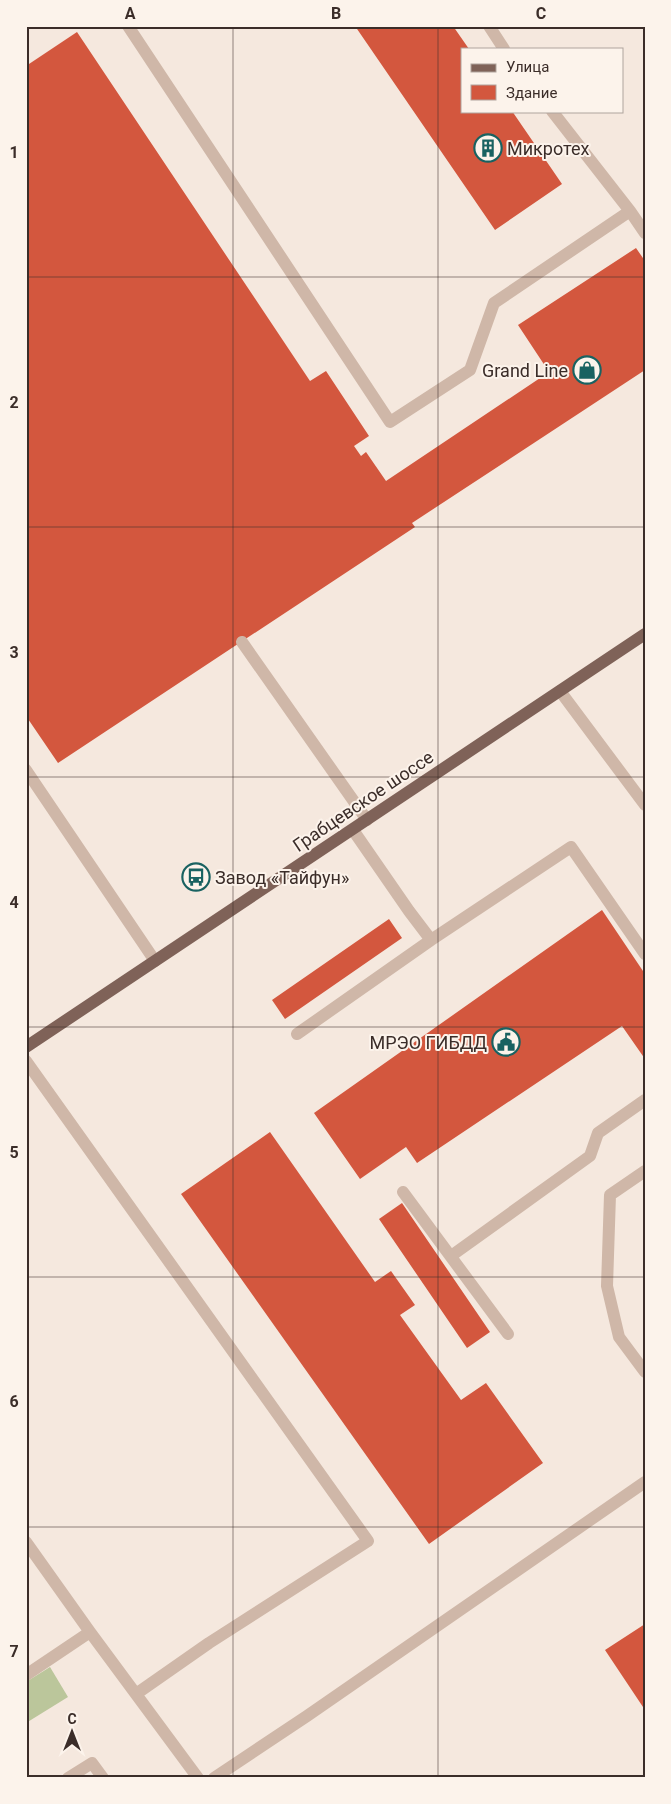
<svg xmlns="http://www.w3.org/2000/svg" width="671" height="1804" font-family="Roboto,sans-serif">
  <rect width="100%" height="100%" fill="#f5e8de"/>
  <!-- green -->
  <path fill="#bbc69b" d="M50 1667 68 1697 26 1723V1682Z"/>
  <!-- building -->
  <path fill="#d3573e" d="M355 26H453L469 49H462V111H512L562 184 495 230Z
    M77 32 310 381 326 371 369 436 354 446 361 456 366 452 386 481 549 372 518 325 636 248 645 261V370L412 523 415 527 58 763 26 716V66Z
    M602 910 645 974V1059L622 1026 417 1163 406 1147 360 1179 314 1113Z
    M389 919 402 938 285 1019 272 1000Z
    M270 1132 375 1282 391 1271 415 1305 400 1315 461 1400 486 1383 543 1463 429 1544 181 1194Z
    M402 1203 490 1332 467 1348 379 1219Z
    M645 1624V1710L605 1650Z"/>
  <g fill="none" stroke-linecap="round" stroke-linejoin="round">
    <!-- minor -->
    <path stroke="#cfb7a8" stroke-width="12" d="M128 26 390 422 470 370 494 303 630 211 645 233
      M489 26 504 49
      M552 111 630 211
      M242 642 367 820
      M560 691 645 805
      M26 770 155 961
      M431 940 571 847 645 954
      M297 1034 431 940 409 911 353 830
      M26 1061 368 1541 209 1643 136 1694
      M645 1171 610 1195 607 1286 619 1337 645 1372
      M403 1192 508 1334
      M451 1256 590 1156 598 1133 645 1100
      M26 1542 90 1632 198 1778
      M26 1675 90 1632
      M68 1778 92 1763 103 1778
      M214 1778 307 1716 645 1482"/>
    <!-- major -->
    <path stroke="#7f6258" stroke-width="12" d="M26 1047 645 634"/>
  </g>
  <!-- grid -->
  <path fill="none" stroke="#3b2d29" stroke-width="1" stroke-opacity="0.55" d="M233 26V1778M438 26V1778M26 277H645M26 527H645M26 777H645M26 1027H645M26 1277H645M26 1527H645"/>
  <!-- icons -->
  <defs>
    <g id="building-ring" transform="scale(1.4375)"><circle r="9.5" fill="#fcf3eb" stroke="#196261" stroke-width="1.5"/><path d="M-4-6H4V6H1V3H-1V6H-4ZM-2.5-4.3h1.7v1.8h-1.7ZM.8-4.3h1.7v1.8H.8ZM-2.5-1h1.7V.8h-1.7ZM.8-1h1.7V.8H.8Z" fill="#196261"/></g>
    <g id="shop-ring" transform="scale(1.4375)"><circle r="9.5" fill="#fcf3eb" stroke="#196261" stroke-width="1.5"/><path d="M-5-2.5h2.3a2.7 3.5 0 0 1 5.4 0H5L5.5 6h-11ZM-1.5-2.5h3a1.5 2.3 0 0 0-3 0Z" fill="#196261"/></g>
    <g id="bus-ring" transform="scale(1.4375)"><circle r="9.5" fill="#fcf3eb" stroke="#196261" stroke-width="1.5"/><path d="M-5-6H5V4H4V6H2V4H-2V6H-4V4H-5ZM-3.5-4V0h7V-4ZM-3.5 1.2v1.5H-2V1.2ZM2 1.2v1.5H3.5V1.2Z" fill="#196261"/></g>
    <g id="civic-ring" transform="scale(1.4375)"><circle r="9.5" fill="#fcf3eb" stroke="#196261" stroke-width="1.5"/><path d="M-.6-6.5H3V-4.5H.6V-3L4-1V1h2V6H-6V1h2V-1L-.6-3ZM-1.2 2.5V6h2.4V2.5Z" fill="#196261"/></g>
  </defs>
  <g fill-rule="evenodd">
    <use href="#building-ring" x="488" y="148"/>
    <use href="#shop-ring" x="587" y="370"/>
    <use href="#bus-ring" x="196" y="877"/>
    <use href="#civic-ring" x="506" y="1042"/>
  </g>
  <g text-anchor="middle" dominant-baseline="central" stroke-width="4" stroke-linejoin="round" paint-order="stroke">
    <!-- poi labels -->
    <g font-size="18" fill="#3b2d29" stroke="#fcf3eb" text-anchor="start">
      <text x="507" y="148">Микротех</text>
      <text x="568" y="370" text-anchor="end">Grand Line</text>
      <text x="215" y="877">Завод «Тайфун»</text>
      <text x="487" y="1042" text-anchor="end">МРЭО ГИБДД</text>
    </g>
    <!-- street labels -->
    <g font-size="18" fill="#3b2d29" stroke="#fcf3eb">
      <text transform="translate(363 801) rotate(-34)">Грабцевское шоссе</text>
    </g>
  </g>
  <!-- border -->
  <rect width="671" height="1804" fill="none" stroke="#fcf3eb" stroke-width="55"/>
  <!-- legend -->
  <rect x="461" y="48" width="162" height="65" fill="#fcf3eb" stroke="#afa49d"/>
  <rect x="471" y="64" width="25" height="8" fill="#7f6258" stroke="#afa49d"/>
  <text x="506" y="72" font-size="15" fill="#3b2d29">Улица</text>
  <rect x="471" y="85" width="25" height="15" fill="#d3573e" stroke="#afa49d"/>
  <text x="506" y="98" font-size="15" fill="#3b2d29">Здание</text>
  <!-- north arrow -->
  <g transform="translate(72 1732)" stroke="#fcf3eb" stroke-width="4" paint-order="stroke">
  <path d="M0-4L9 19L0 12L-9 19Z" fill="#3b2d29"/>
  <text y="-8" font-size="14" font-weight="bold" text-anchor="middle" fill="#3b2d29">С</text>
  </g>
  <rect x="28" y="28" width="616" height="1748" fill="none" stroke="#3b2d29" stroke-width="2"/>
  <g font-size="16" text-anchor="middle" font-weight="bold" fill="#3b2d29">
    <text x="130" y="19">A</text>
    <text x="336" y="19">B</text>
    <text x="541" y="19">C</text>
    <text x="14" y="158">1</text>
    <text x="14" y="408">2</text>
    <text x="14" y="658">3</text>
    <text x="14" y="908">4</text>
    <text x="14" y="1158">5</text>
    <text x="14" y="1407">6</text>
    <text x="14" y="1657">7</text>
  </g>
</svg>
